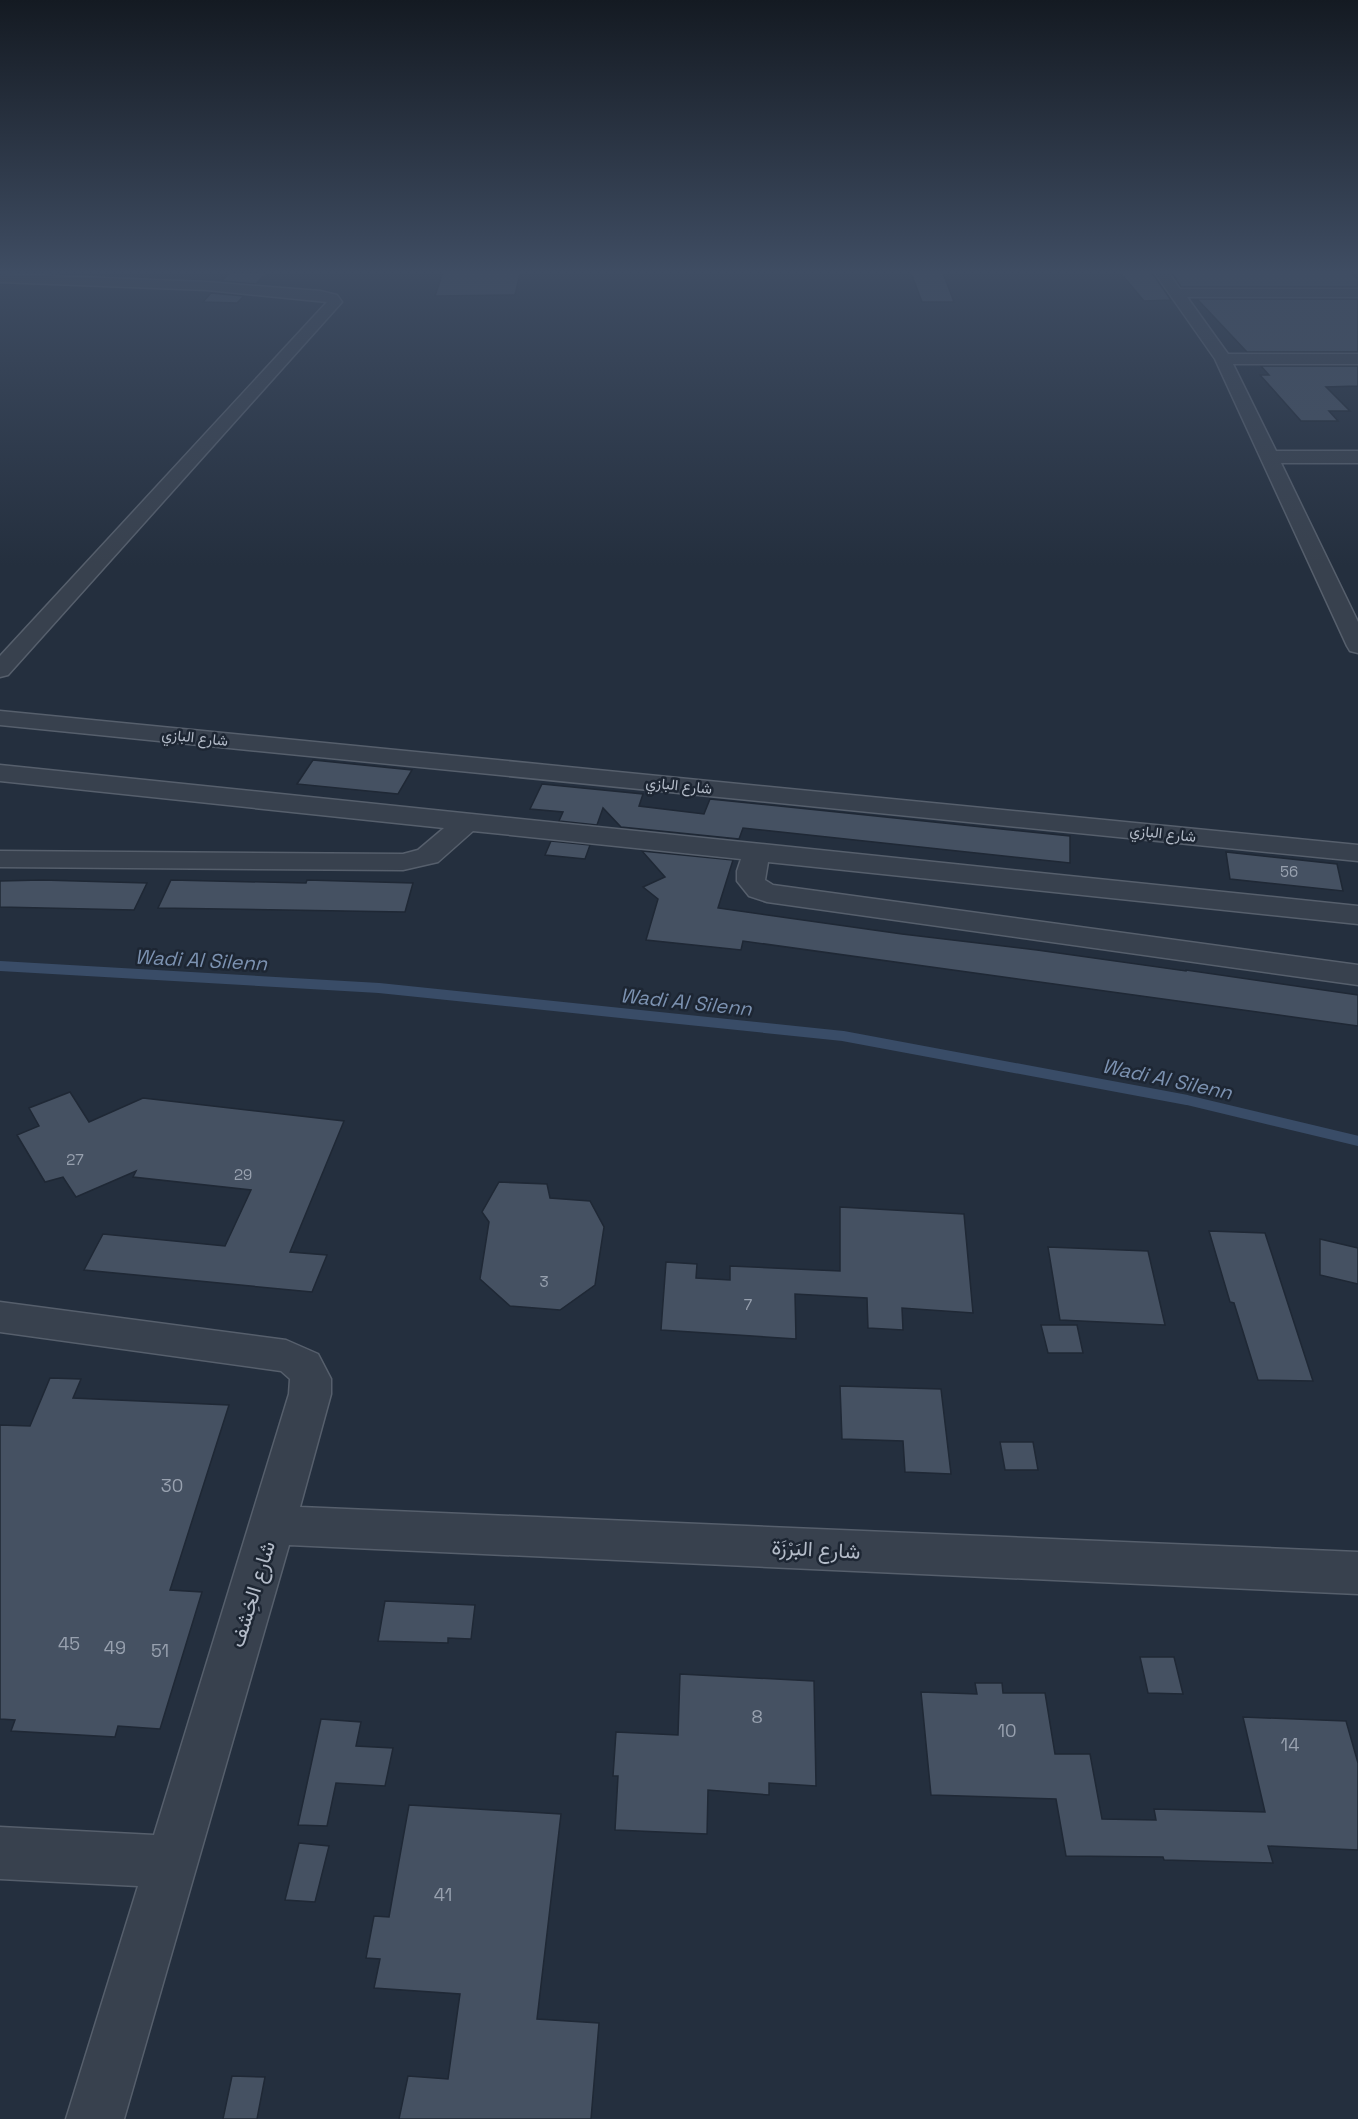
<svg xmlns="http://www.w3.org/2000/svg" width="1358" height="2119" font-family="'Space Grotesk',Vazirmatn,sans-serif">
  <rect width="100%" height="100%" fill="#242f3e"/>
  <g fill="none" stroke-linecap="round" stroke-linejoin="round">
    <!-- stream -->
    <path stroke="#394c67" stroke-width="10" d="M0 966 379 988 843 1036 1187 1100 1358 1141"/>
  </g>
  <!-- building -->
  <path fill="#455162" stroke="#1f2835" stroke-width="1.5" d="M444 269H509L521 270 515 295 435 296Z
    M1184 269 1347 270 1358 279V287H1181L1170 270Z
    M910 270H942L954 302H922Z
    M1118 270H1150L1171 300 1144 301Z
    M229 273H267L256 284 222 281Z
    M211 293 244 296 237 303 203 302Z
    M1191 299H1358V352H1247L1198 300Z
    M1261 366H1358V386L1326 387 1350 411H1329L1338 421H1301L1260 375H1269Z
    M313 760 412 770 398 794 297 784Z
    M542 784 643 794 639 806 704 814 710 799 1070 836V863L743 828 739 839 621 827 603 808 597 825 559 821 563 812 530 809Z
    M551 841 590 845 585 859 545 855Z
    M642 851 733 860 718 908 902 934 1037 950 1186 971V970L1358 995V1026L743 941 741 950 646 940 658 899 643 887 665 877Z
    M1226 852 1337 864 1343 891 1230 879Z
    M42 880 147 883 134 910 0 907V881Z
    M171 880 306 883 307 880 413 883 405 912 158 908Z
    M70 1092 89 1122 143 1098 344 1121 290 1252 327 1255 312 1292 84 1270 103 1234 225 1246 251 1190 133 1177 136 1171 76 1197 63 1177 45 1182 17 1135 39 1126 29 1108Z
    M499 1182 547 1184 550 1198 590 1201 604 1227 595 1285 560 1310 510 1306 480 1279 489 1222 482 1212Z
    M840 1207 964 1214 973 1313 902 1308 903 1330 868 1328 867 1298 795 1294 796 1339 661 1330 666 1262 697 1264 696 1278 730 1280V1266L840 1271Z
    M1209 1231 1265 1233 1313 1381 1258 1380 1234 1303 1230 1302Z
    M1320 1239 1358 1248V1284L1320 1275Z
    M1048 1247 1148 1251 1165 1325 1060 1320Z
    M1041 1325H1077L1083 1353H1048Z
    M50 1378 81 1379 73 1398 229 1405 170 1590 202 1592 160 1729 118 1726 115 1737 11 1731 15 1720 0 1719V1425L30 1426Z
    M840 1386 941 1389 951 1474 905 1472 903 1441 842 1439Z
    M1000 1442H1033L1038 1470H1005Z
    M385 1601 475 1605 471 1639 448 1638V1643L378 1641Z
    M1140 1657H1174L1183 1694 1148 1693Z
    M680 1674 814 1681 816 1786 769 1783V1795L708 1790 707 1834 615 1830 618 1776H613L616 1732 678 1735Z
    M975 1683H1002L1003 1693H1045L1055 1754H1090L1102 1819 1156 1820 1154 1809 1265 1812 1243 1717 1346 1721 1358 1763V1850L1268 1846 1273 1863 1164 1860 1163 1857 1066 1856 1056 1799 931 1795 921 1692 977 1694Z
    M321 1719 361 1722 356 1746 393 1748 385 1786 336 1783 327 1826 298 1825Z
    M409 1805 561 1814 537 2019 599 2023 591 2119H399L408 2076 448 2079 460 1994 374 1988 380 1959 366 1958 374 1916 389 1917Z
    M299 1843 329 1846 315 1902 285 1900Z
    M232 2076 265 2077 257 2119H223Z"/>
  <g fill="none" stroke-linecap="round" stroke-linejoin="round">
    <!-- minor casing -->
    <g stroke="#565f6c" stroke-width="3">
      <path id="minor" d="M1152 269H1166L1180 289H1358V297H1187L1228 354H1358V364H1233L1276 451H1358V463H1281L1358 622V653L1350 651 1347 646 1215 359Z
        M0 274 207 282 320 291 337 295 342 302 8 675 0 677V656L327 302 207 290 0 282Z
        M0 711 1358 845V861L0 725Z
        M0 765 1358 906V924L768 862 765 880 773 885 1358 965V985L767 902 749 896 737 881V871L741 859 473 831 438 862 403 870 0 867V851L403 854 418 850 444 828 0 781Z
        M0 1302 286 1340 318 1354 331 1379V1394L300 1507 1358 1552V1594L289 1545 124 2119H66L138 1886 0 1879V1827L154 1835 289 1394 290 1379 281 1371 0 1332Z"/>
    </g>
    <!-- minor -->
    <use href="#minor" fill="#38414e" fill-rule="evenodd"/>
  </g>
  <!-- sky -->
  <linearGradient id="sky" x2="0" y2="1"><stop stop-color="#141a22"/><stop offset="0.48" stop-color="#3f4d63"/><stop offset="1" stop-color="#3f4d63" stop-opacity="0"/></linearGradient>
  <rect width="1358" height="566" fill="url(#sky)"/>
  <g text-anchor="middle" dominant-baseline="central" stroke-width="5" stroke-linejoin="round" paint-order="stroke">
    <!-- far-street labels -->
    <g font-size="15" fill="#b4bcc9" stroke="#1d2633">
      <text transform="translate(195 737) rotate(6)">شارع البازي</text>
      <text transform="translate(679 785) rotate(6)">شارع البازي</text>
      <text transform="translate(1163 833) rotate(6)">شارع البازي</text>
    </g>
    <!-- number labels -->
    <g font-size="15" fill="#98a1af">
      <text x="1289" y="871">56</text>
      <text x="75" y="1159">27</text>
      <text x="243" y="1174">29</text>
      <text x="544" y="1281">3</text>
      <text x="748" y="1304">7</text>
    </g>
    <!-- near-number labels -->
    <g font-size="18" fill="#98a1af">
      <text x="172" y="1485">30</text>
      <text x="69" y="1643">45</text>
      <text x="115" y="1647">49</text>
      <text x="160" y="1650">51</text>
      <text x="757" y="1716">8</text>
      <text x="1007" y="1730">10</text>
      <text x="1290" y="1744">14</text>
      <text x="443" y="1894">41</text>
    </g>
    <!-- water labels -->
    <g font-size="20" font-style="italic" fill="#7c92b1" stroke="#1d2633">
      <text transform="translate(201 960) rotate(3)">Wadi Al Silenn</text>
      <text transform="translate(686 1002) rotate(6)">Wadi Al Silenn</text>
      <text transform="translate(1167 1079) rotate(12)">Wadi Al Silenn</text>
    </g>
    <!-- near-street labels -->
    <g font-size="21" fill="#b4bcc9" stroke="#1d2633">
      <text transform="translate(816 1549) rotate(3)">شارع البَرْزَة</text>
      <text transform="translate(252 1594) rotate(-73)">شارع الخِشف</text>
    </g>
  </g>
</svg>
